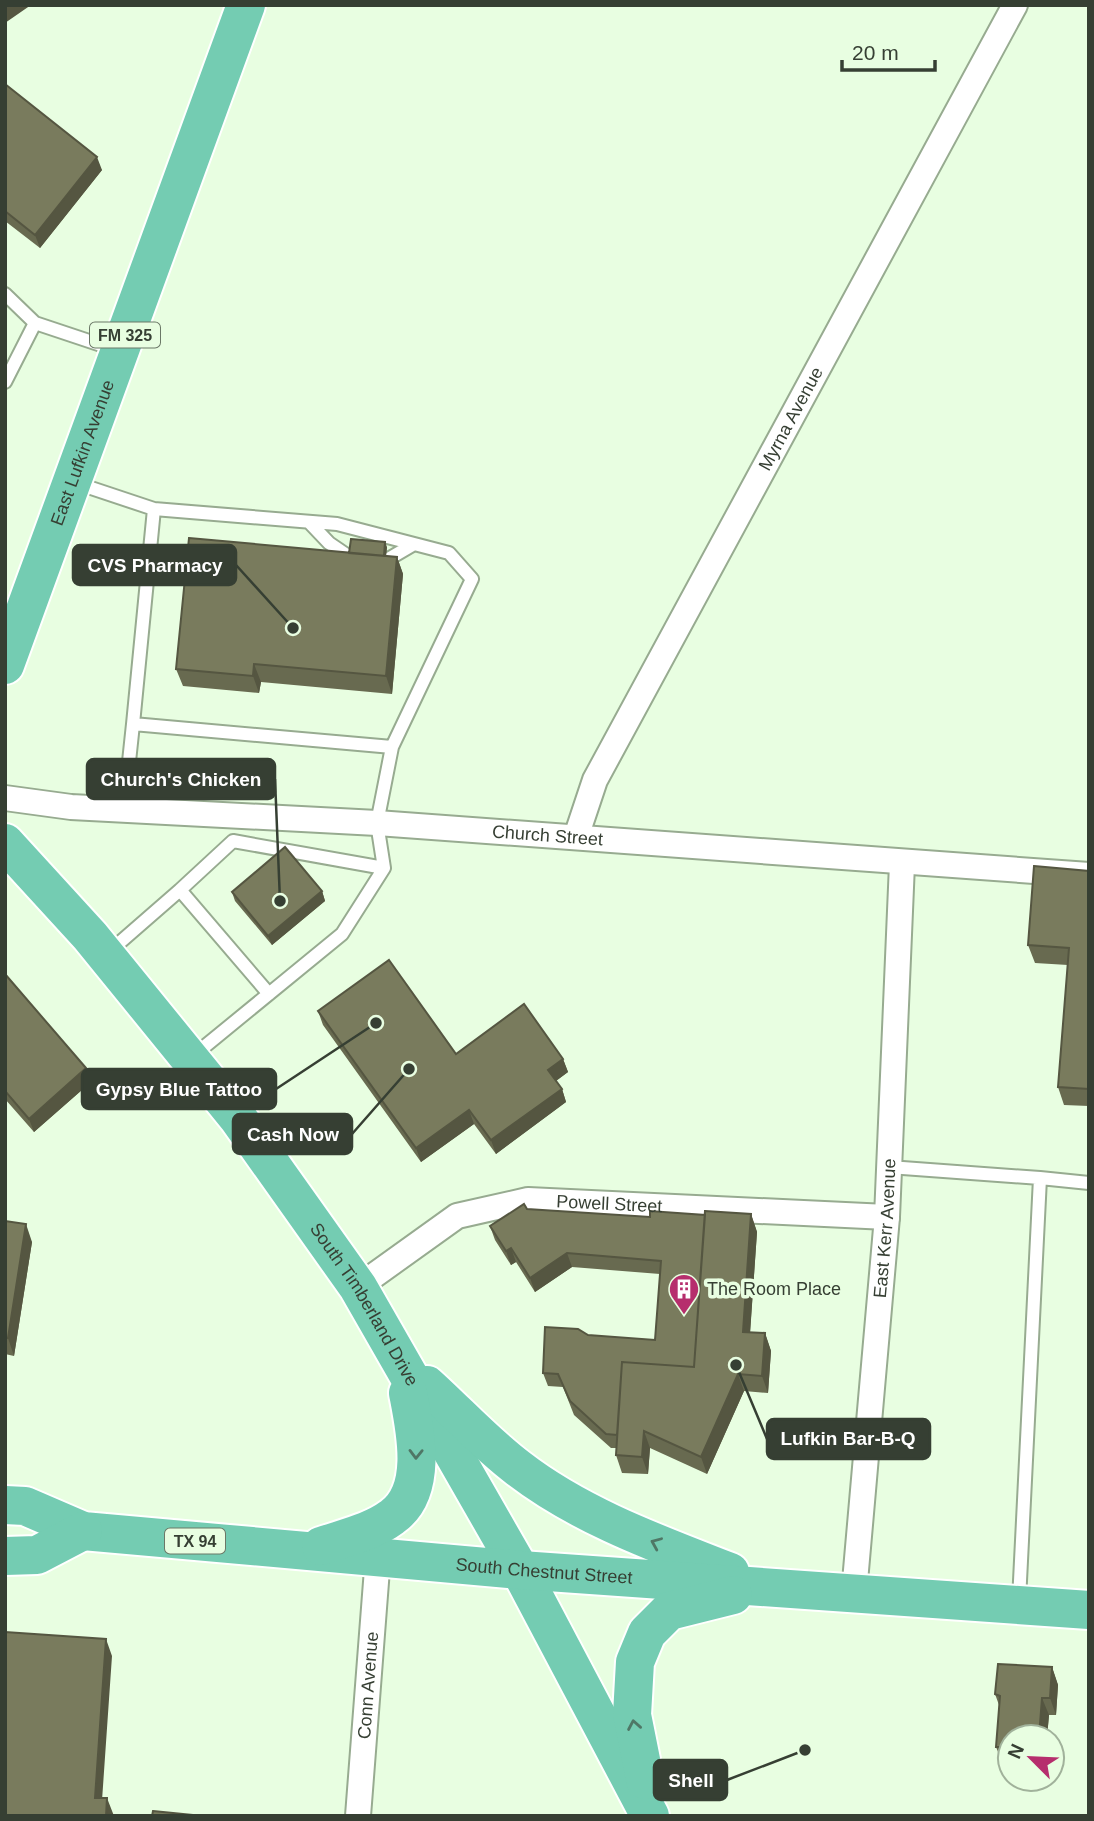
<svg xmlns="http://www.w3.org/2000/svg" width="1094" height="1821" font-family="Arial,sans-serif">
  <rect width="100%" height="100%" fill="#e8fee1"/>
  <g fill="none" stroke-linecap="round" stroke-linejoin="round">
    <!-- service casing -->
    <g stroke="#97ab90" stroke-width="16">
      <path id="service" d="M5 294 35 323 116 350
        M5 382 35 323
        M76 483 154 509 337 524 449 553 472 579 392 747 133 724 124 809
        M309 522 329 543 351 558
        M385 561 414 544
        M133 724 154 509
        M180 890 233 841 384 868
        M110 951 180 890 269 994
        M193 1056 342 934 384 868 377 823 392 747
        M889 1167 1040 1178
        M1019 1601 1040 1178 1089 1183"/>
    </g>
    <!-- minor casing -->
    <g stroke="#97ab90" stroke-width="28">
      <g id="minor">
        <path id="s1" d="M5 798 71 807 377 823 1089 875"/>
        <path id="s2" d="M576 837 595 780 1015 5"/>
        <path id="s3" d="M358 1287 457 1216 528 1200 887 1217"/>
        <path id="s4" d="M854 1593 887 1217 902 864"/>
        <path id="s5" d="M358 1816 378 1556"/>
      </g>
    </g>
    <!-- primary casing -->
    <g stroke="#fff" stroke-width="42">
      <g id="primary">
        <path id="s6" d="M5 665 246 5"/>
        <path id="s7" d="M5 843 90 936 238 1118 358 1287 520 1570 650 1816"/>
        <path d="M427 1385C457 1412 486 1444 518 1468 580 1516 658 1544 730 1572"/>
        <path id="s8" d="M5 1505 25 1506 83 1531 520 1570 1089 1610"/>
        <path d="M321 1546C344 1538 372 1532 392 1517 429 1491 415 1429 408 1393"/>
        <path d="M5 1556 37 1555 83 1531"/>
        <path d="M645 1780 632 1715 635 1662 647 1633 669 1611 733 1595"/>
      </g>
    </g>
    <!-- service -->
    <use href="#service" stroke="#fff" stroke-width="12"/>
    <!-- minor -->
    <use href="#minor" stroke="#fff" stroke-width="24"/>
    <!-- primary -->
    <use href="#primary" stroke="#74ccb2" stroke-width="38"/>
  </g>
  <!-- wall -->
  <path fill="#686a50" d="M5 84 102 170 40 248 5 221Z
    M387 547 386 556 397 557 403 574 392 694 261 682 259 693 183 686 176 669 349 553Z
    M1089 871V1106L1064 1105 1058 1087 1068 965 1035 963 1028 945Z
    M322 891 325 901 272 945 235 901 232 892Z
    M5 974 86 1068 91 1082 34 1132 5 1099Z
    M318 1011 456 1054 563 1059 568 1072 556 1081 562 1089 566 1102 496 1154 474 1124 421 1162 323 1025Z
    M527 1209 650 1217 751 1214 757 1232 750 1332 765 1333 771 1351 768 1393 744 1391 707 1474 650 1448 648 1474 622 1473 616 1455V1448H611L574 1415 563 1387 548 1386 543 1373 588 1335 655 1340 660 1274 572 1267 535 1292 516 1262 511 1265 495 1240 490 1226Z
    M5 1221 32 1242 14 1356 5 1354Z
    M1052 1667 1058 1685 1056 1715H1049L1047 1737H1010V1764H1003L996 1747 999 1705 995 1694Z"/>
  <!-- shaded-wall -->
  <path fill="#555641" d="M6 5H31L5 23V6Z
    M97 157 102 170 40 248 35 235Z
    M385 542 387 547 384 573 383 568Z
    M397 557 403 574 392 694 386 676Z
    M254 664 261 682 259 693 253 676Z
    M322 891 325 901 272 945 268 936Z
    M563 1059 568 1072 553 1083 548 1070Z
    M86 1068 91 1082 34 1132 29 1119Z
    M562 1089 566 1102 496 1154 491 1140Z
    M469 1110 474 1124 421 1162 416 1148Z
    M751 1214 757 1232 749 1349 743 1332Z
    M26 1224 32 1242 14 1356 8 1338Z
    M511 1248 516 1262 511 1265 506 1251Z
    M567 1253 572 1267 535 1292 530 1278Z
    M765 1333 771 1351 768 1393 762 1376Z
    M738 1374 744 1391 707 1474 701 1457Z
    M644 1431 650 1448 648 1474 642 1457Z
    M106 1639 112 1656 101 1815 95 1798Z
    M1052 1667 1058 1685 1056 1715 1050 1698Z
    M1042 1698 1049 1715 1047 1737H1039Z
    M107 1798 114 1816H106Z"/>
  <!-- building -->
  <path fill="#797b5d" stroke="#555641" stroke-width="2" d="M5 84 97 157 35 235 5 211Z
    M189 538 397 557 386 676 254 664 253 676 176 669Z
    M351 539 385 542 384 556 349 553Z
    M285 847 322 891 268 936 232 892Z
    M1034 866 1089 871V1089L1058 1087 1069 948 1028 945Z
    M389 960 456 1054 524 1004 563 1059 548 1070 562 1089 491 1140 469 1110 416 1148 318 1011Z
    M5 974 86 1068 29 1119 5 1091Z
    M524 1204 527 1209 650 1217V1211L705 1215 694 1367 622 1362 617 1435 606 1434 570 1401 558 1374 543 1373 545 1327 578 1329 588 1335 655 1340 661 1261 567 1253 530 1278 511 1248 506 1251 490 1226Z
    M705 1211 751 1214 743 1332 765 1333 762 1376 738 1374 701 1457 644 1431 642 1457 616 1455 622 1362 694 1367Z
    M5 1221 26 1224 8 1338H5Z
    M5 1632 106 1639 95 1798H107L106 1816H5Z
    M998 1664 1052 1667 1050 1698H1042L1039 1737H1010V1747H996L1000 1696 995 1694Z
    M153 1811 203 1816H152Z"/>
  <!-- one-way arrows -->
  <defs><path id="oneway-chevron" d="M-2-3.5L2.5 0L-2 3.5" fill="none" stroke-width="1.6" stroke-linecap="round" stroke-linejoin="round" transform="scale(1.75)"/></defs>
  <g stroke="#4f7766">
    <use href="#oneway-chevron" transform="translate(416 1454) rotate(91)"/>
    <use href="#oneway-chevron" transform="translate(656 1543) rotate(-157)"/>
    <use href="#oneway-chevron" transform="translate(634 1725) rotate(-100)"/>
  </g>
  <!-- icons -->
  <defs>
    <g id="building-pin" transform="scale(1.575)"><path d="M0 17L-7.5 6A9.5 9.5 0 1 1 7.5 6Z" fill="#b62e6d" stroke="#e8fee1"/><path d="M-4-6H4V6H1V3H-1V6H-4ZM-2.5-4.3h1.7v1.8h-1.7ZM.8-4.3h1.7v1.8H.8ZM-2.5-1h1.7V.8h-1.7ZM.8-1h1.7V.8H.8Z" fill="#fff"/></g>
  </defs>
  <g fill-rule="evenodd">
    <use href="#building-pin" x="684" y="1289"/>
  </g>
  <g text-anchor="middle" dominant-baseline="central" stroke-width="7" stroke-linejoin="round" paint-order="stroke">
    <!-- shield labels -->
    <g fill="#e8fee1" stroke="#6b7867" stroke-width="2">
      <rect x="90" y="322.5" width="70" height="25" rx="5"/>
      <rect x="165" y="1528.5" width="60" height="25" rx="5"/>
    </g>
    <g font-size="16" font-weight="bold" fill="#363f33">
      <text x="125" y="335">FM 325</text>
      <text x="195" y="1541">TX 94</text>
    </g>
    <!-- street labels -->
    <g font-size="18" fill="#363f33" stroke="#e8fee1">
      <text stroke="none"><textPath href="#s2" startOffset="471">Myrna Avenue</textPath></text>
      <text stroke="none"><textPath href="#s6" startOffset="226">East Lufkin Avenue</textPath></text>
      <text stroke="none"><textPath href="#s1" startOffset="544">Church Street</textPath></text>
      <text stroke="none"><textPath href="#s3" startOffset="276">Powell Street</textPath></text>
      <text stroke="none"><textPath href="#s4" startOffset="366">East Kerr Avenue</textPath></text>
      <text stroke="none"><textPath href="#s7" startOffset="586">South Timberland Drive</textPath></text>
      <text stroke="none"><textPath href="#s8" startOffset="546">South Chestnut Street</textPath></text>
      <text stroke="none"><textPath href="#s5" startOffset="131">Conn Avenue</textPath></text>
    </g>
    <!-- poi labels -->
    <g font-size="18" fill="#363f33" stroke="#e8fee1" text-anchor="start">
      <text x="707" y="1289">The Room Place</text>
    </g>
  </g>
  <!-- callouts -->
  <path fill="none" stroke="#363f33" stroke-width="2.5" d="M293 628L236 565M280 901L275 779M376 1023L276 1089M409 1069L352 1134M736 1365L767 1439M805 1750L727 1780"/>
  <g fill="#363f33" stroke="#e8fee1" stroke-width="2.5">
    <circle cx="293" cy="628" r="7"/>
    <circle cx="280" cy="901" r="7"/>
    <circle cx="376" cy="1023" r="7"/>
    <circle cx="409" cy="1069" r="7"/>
    <circle cx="736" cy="1365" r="7"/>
    <circle cx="805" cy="1750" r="7"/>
  </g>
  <g fill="#363f33" stroke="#363f33" stroke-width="2.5">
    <rect x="73" y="545" width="163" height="40" rx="7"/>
    <rect x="87" y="759" width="188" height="40" rx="7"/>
    <rect x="82" y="1069" width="194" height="40" rx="7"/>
    <rect x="233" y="1114" width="119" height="40" rx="7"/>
    <rect x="767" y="1419" width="163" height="40" rx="7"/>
    <rect x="654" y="1760" width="73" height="40" rx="7"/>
  </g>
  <g font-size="19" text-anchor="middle" font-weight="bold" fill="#fff">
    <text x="155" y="572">CVS Pharmacy</text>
    <text x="181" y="786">Church's Chicken</text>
    <text x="179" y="1096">Gypsy Blue Tattoo</text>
    <text x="293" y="1141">Cash Now</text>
    <text x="848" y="1445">Lufkin Bar-B-Q</text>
    <text x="691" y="1787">Shell</text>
  </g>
  <!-- border -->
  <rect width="1094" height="1821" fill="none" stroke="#363f33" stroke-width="14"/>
  <!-- north arrow -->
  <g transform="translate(1031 1758) rotate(294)"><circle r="33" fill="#e8fee1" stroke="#a1b29b" stroke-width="2"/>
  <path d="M0-5L12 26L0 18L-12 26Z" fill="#b62e6d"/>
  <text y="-10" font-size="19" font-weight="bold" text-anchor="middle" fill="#363f33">N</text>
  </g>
  <!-- scale -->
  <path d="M842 60v10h93v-10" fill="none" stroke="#363f33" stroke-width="3.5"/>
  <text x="852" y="60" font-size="21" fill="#363f33" stroke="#e8fee1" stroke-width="5" paint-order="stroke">20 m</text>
</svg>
